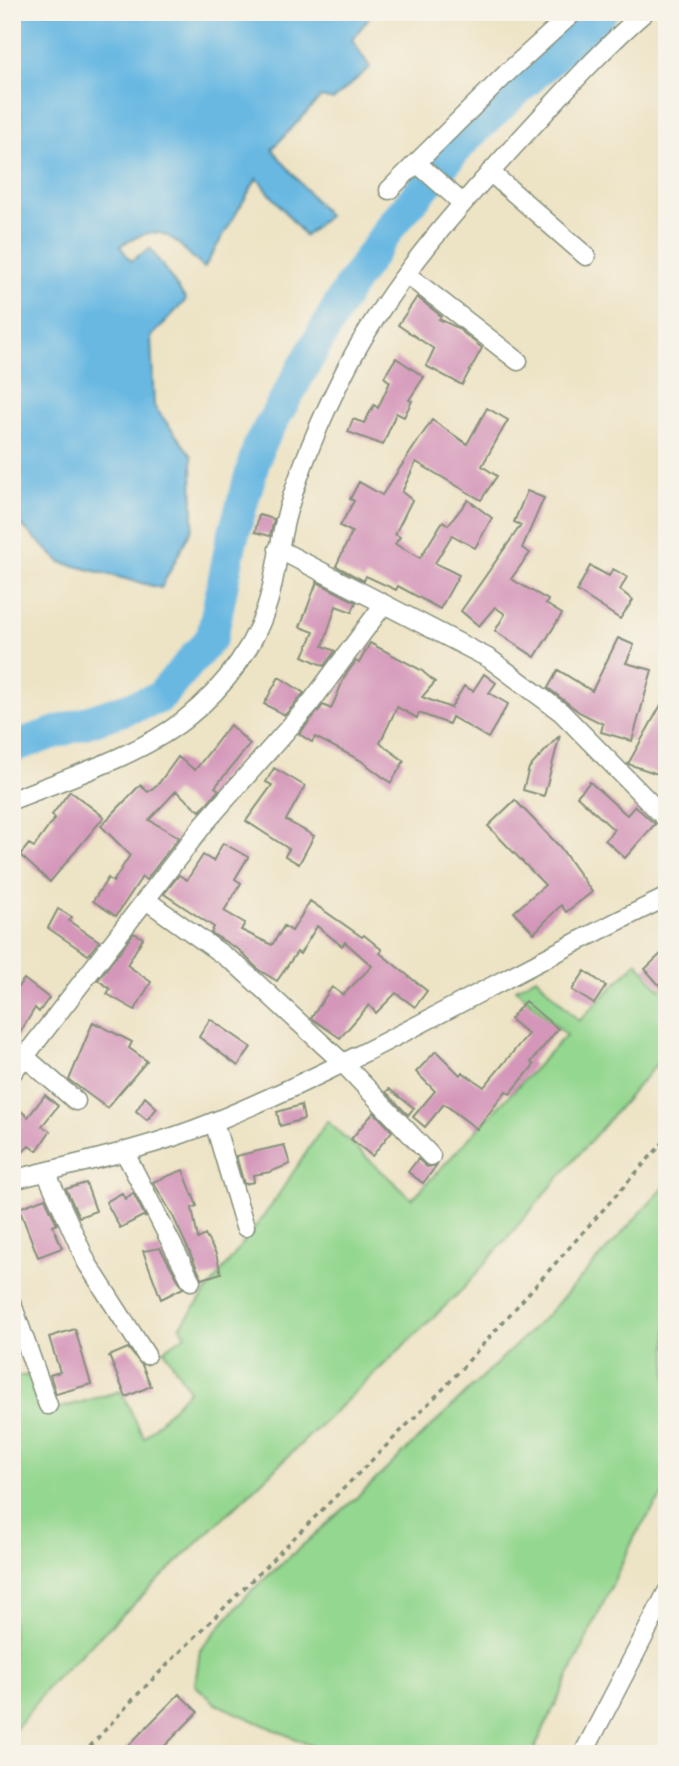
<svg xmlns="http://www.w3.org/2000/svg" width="679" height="1766" font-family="Dekko,sans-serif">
  <rect width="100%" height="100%" fill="#f7f3e8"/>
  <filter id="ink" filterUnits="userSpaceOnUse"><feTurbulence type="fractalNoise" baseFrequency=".0143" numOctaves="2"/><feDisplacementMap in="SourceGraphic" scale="14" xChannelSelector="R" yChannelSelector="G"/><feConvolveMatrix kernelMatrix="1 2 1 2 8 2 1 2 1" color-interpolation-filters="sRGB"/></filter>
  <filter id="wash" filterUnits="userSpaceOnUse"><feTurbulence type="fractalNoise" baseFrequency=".00686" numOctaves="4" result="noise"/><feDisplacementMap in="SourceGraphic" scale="28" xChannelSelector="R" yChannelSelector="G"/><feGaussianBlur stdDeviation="1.57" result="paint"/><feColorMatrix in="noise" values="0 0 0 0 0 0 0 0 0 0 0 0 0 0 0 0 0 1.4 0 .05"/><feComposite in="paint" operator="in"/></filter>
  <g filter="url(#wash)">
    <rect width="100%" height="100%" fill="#ede3c5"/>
    <!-- green -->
    <path fill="#94d790" stroke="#5a8a62" stroke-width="2" d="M637 962 660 990 667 985V1052L464 1288 52 1682 12 1734V1377L32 1375 46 1412 121 1391 144 1438 189 1390 164 1350 186 1335 180 1327 271 1206 327 1121 412 1199 566 1035 516 989 536 977 579 1021Z
      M667 1184V1488L635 1536 532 1754H330L216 1704 195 1685 200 1650 250 1592 366 1489 545 1317Z"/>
    <!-- water -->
    <path fill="#67b8e2" stroke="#437a8b" stroke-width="2" d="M12 12H373L352 40 370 67 333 100 321 97 272 149 328 216 305 236 257 178 204 268C169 237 165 218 120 246L131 261 150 248 186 300 151 337 154 406 192 456 193 526 161 588 60 562 12 516Z"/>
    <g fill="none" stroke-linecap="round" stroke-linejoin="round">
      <!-- river -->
      <path stroke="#67b8e2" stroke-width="32" d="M12 747 159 698 212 637 231 543 259 445 348 289 393 223 467 137 602 12"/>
    </g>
    <g id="blocks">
      <!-- building -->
      <path fill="#d496b9" d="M417 297 441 316 439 319 456 327 482 348 462 385 426 366 434 349 398 325Z
        M396 358 424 377 409 400 412 401 404 417 396 413 383 445 348 432 353 419 364 423 374 405 378 408 390 382 384 377Z
        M487 408 508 420 482 466 497 476 481 500 416 462 402 492 412 500 395 534 400 537 395 544 420 558 443 521 448 525 468 500 492 518 475 548 452 535 435 563 459 575 440 609 398 586 396 590 366 576 364 581 336 566 352 532 340 526 354 501 350 499 359 482 382 495 432 420 467 444Z
        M527 491 544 498 522 548 530 553 511 579 548 600 546 604 562 614 535 657 495 631 505 614 495 607 479 626 461 611 521 525 514 522Z
        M259 515 274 519 270 536 255 532Z
        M590 566 609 576 613 569 627 577 620 590 633 600 620 619 577 591Z
        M317 582 356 602 352 612 336 606 323 646 335 651 324 666 303 656 314 632 300 627Z
        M618 638 634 645 626 663 652 670 632 741 601 732 603 724 579 712 548 688 558 670 592 691Z
        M370 643 421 670 435 682 422 697 451 708 464 686 473 691 484 674 496 683 489 693 508 704 488 738 452 717 449 724 419 713 417 718 397 707 380 743 404 761 391 783 360 760 315 737 312 742 299 734 323 705 331 709 345 676 356 661 359 663Z
        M279 677 304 693 285 715 264 704Z
        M667 694V777L628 764Z
        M230 725 250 744 215 787 219 790 200 811 176 791 149 820 179 837 146 880 142 877 116 916 93 901 108 878 113 882 130 855 101 826 140 785 148 792 159 783 178 757 195 770Z
        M560 735 544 796 523 790 529 768Z
        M274 768 305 786 286 820 314 836 299 864 285 856 289 849 246 821 272 785 266 782Z
        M590 782 627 815 635 806 655 824 625 858 605 840 614 830 577 796Z
        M70 791 104 817 50 882 20 855 29 844 34 847 55 818 52 815Z
        M515 800 560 847 592 892 566 912 561 905 534 933 514 912 545 885 488 826Z
        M223 843 248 857 235 879 241 883 224 911 245 923 241 930 272 945 284 926 292 931 310 901 362 937 364 935 382 950 380 953 427 991 415 1007 396 993 376 1013 369 1005 340 1038 311 1018 332 987 343 995 372 966 345 942 342 946 317 926 300 954 297 952 277 981 259 970 239 950 211 933 214 927 164 894 179 875 187 880 203 855 213 861Z
        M58 909 72 917 69 921 99 941 88 955 48 928Z
        M134 933 143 938 127 965 151 982 135 1010 107 994 110 989 98 980Z
        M667 948V994L645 969Z
        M585 971 606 986 594 1004 572 990Z
        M24 979 49 998 39 1012 35 1008 12 1046V995Z
        M525 1001 558 1029 531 1062 534 1065 510 1094 506 1091 477 1129 444 1104 425 1127 413 1117 435 1091 416 1072 436 1051 460 1075 462 1072 484 1087 528 1034 510 1019Z
        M210 1019 251 1047 238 1066 199 1037Z
        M93 1022 132 1042 129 1048 147 1061 107 1108 69 1080Z
        M389 1089 414 1108 408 1115 386 1092Z
        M45 1095 58 1106 42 1126 50 1131 37 1151 29 1146 12 1162V1103L28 1117Z
        M145 1097 157 1108 147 1120 136 1111Z
        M301 1105 304 1119 280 1126 277 1112Z
        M374 1112 392 1131 372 1156 351 1139Z
        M284 1145 290 1164 270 1172 253 1175 254 1182 244 1184 236 1156Z
        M418 1159 427 1167 437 1165 423 1183 408 1172Z
        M183 1170 197 1206 192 1208 198 1239 205 1235 216 1254 221 1273 202 1279 172 1214 153 1182Z
        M86 1183 96 1211 79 1217 66 1189Z
        M122 1193 125 1199 133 1193 146 1218 143 1216 120 1228 106 1202Z
        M45 1198 57 1224 53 1226 62 1248 38 1257 19 1208Z
        M160 1248 183 1288 161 1299 143 1251Z
        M75 1329 91 1384 56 1394 50 1375 60 1372 49 1337Z
        M128 1348 142 1365 151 1386 126 1397 109 1356Z
        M179 1694 198 1712 157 1754H120Z"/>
    </g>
  </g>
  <g filter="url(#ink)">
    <use href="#blocks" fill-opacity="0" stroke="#86907c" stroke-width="2"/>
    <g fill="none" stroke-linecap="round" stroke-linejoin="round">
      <!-- minor casing -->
      <g stroke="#86907c" stroke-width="21">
        <path id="minor" d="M418 164 462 203
          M490 172 586 256
          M389 190 509 71 574 12
          M406 274 518 361
          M278 549 490 659 561 712 667 820
          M12 800C67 778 138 756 184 720 226 687 259 642 271 591 277 565 280 539 287 513 302 462 323 414 347 367 393 279 460 205 526 133 565 91 602 49 645 12
          M146 900 237 965 343 1063 431 1156
          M25 1057 76 1101
          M12 1073 204 824 309 705 384 604
          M214 1122 245 1227
          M124 1151 191 1281
          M46 1172 87 1263 146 1355
          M12 1180C80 1163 151 1148 216 1121 371 1057 516 969 667 897
          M12 1304 48 1405
          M583 1754 667 1592"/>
      </g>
      <!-- path -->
      <path stroke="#86907c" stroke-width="3.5" stroke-dasharray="5 5" stroke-linecap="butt" d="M83 1754 139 1693 446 1386 667 1138"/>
      <!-- minor -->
      <use href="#minor" stroke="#fff" stroke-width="18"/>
    </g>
  </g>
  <!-- margin -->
  <rect width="679" height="1766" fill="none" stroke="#f7f3e8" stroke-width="42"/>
</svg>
